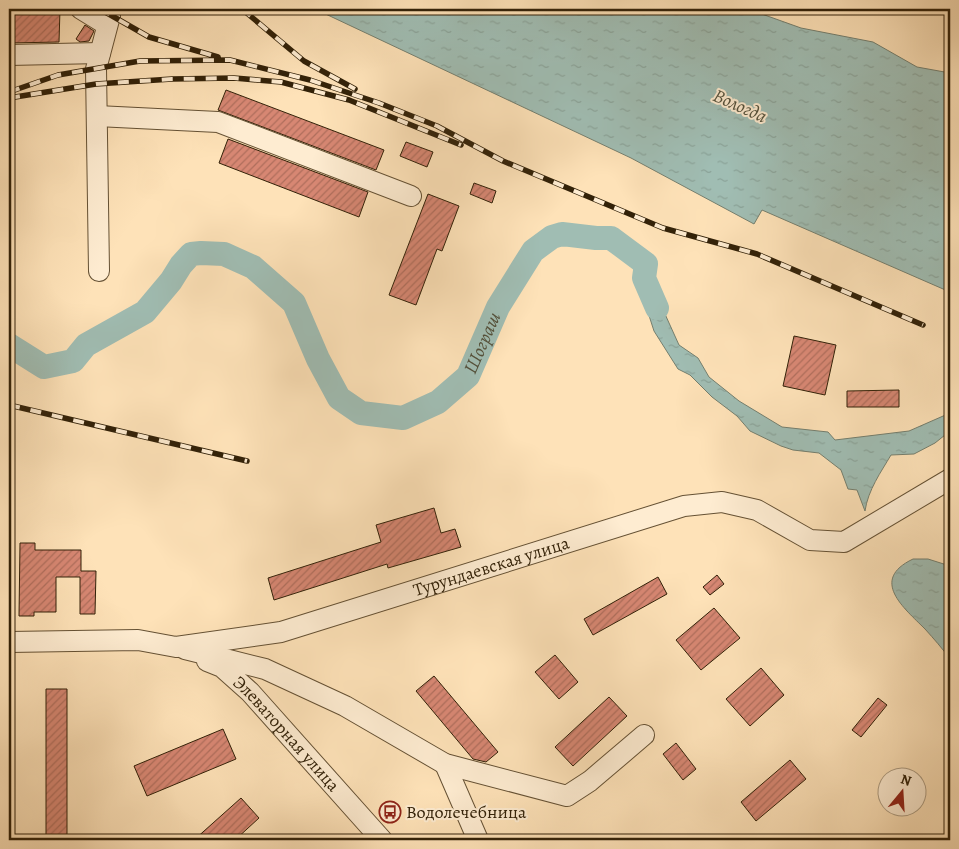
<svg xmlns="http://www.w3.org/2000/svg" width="959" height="849" font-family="Alegreya,serif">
  <defs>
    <pattern id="water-ripples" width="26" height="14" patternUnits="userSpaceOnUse" patternTransform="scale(1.25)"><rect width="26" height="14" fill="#a0bdb3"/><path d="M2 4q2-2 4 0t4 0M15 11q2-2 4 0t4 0" fill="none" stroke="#8aa298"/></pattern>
    <pattern id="building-hatch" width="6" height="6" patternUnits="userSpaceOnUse" patternTransform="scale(1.25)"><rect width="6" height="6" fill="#d78773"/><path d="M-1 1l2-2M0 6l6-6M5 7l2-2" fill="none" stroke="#af6e5c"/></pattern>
  </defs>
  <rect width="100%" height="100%" fill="#fee2b8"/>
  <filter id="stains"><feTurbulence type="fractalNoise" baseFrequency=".004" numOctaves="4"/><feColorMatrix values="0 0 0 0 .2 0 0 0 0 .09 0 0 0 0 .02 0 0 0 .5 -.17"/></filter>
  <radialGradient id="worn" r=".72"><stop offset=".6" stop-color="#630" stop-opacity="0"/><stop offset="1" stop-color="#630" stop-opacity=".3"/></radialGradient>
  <!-- water -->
  <path fill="url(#water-ripples)" stroke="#747f6f" d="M315 9H752L759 13 801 28 873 42 917 67 950 73V292L762 210 754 224 631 158Z
    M644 278 655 292 679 345 698 358 709 377 739 401 782 427 828 432 835 440 909 431 950 413V431L935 443 914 454 891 455C881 472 868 490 865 511L857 490 848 489 841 470 819 453 793 450 781 446 750 431 737 416 712 397 690 375 678 369 654 331 644 300Z
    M913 559H928L950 566V659C942 648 934 639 925 629 904 608 869 580 913 559Z"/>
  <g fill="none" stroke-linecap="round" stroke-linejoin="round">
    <!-- river -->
    <path stroke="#a0bdb3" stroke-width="24" id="s1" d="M9 345 44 367 73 361 86 345 145 312 171 281 181 265 191 254 201 253 224 254 253 267 294 303 318 359 339 398 361 413 403 418 438 402 468 376 498 307 533 251 552 237 562 234 596 238H611L646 264 644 278 657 308"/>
  </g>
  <!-- building -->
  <path fill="url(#building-hatch)" stroke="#322108" d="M9 9H60L59 42 9 43Z
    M85 25 94 31 89 41 80 42 76 39Z
    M226 90 384 150 376 170 218 110Z
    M228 139 368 192 359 217 219 163Z
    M406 142 433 152 427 167 400 156Z
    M474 183 496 191 492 203 470 194Z
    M428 194 459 206 442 251 437 249 416 305 389 295Z
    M794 336 836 345 825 395 783 386Z
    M899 390V407H847V391Z
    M434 508 441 533 455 529 461 547 388 568 387 564 274 600 268 578 381 542 376 525Z
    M20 543H35V550H81V571H96L95 614H80V577H56V612H34V616H19Z
    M717 575 724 584 710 595 703 587Z
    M658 577 667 594 593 635 584 619Z
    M714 608 740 638 701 670 676 640Z
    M555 655 578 682 559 699 535 672Z
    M761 668 784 695 750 726 726 699Z
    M434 676 498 752 486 762 473 759 416 691Z
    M46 689H67V837H46Z
    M609 697 627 716 573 766 555 747Z
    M878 698 887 705 861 737 852 730Z
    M223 729 236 759 147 796 134 766Z
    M676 743 696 769 683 780 663 754Z
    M790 760 806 779 756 821 741 802Z
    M241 798 259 818 235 840H194Z"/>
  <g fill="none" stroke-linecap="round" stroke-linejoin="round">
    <!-- minor casing -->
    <g stroke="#655134" stroke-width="22">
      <g id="minor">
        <path d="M81 9 107 25"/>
        <path d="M9 55 100 53"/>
        <path d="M97 116 218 122 411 196"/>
        <path d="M99 271 96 69 110 16"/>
        <path id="s2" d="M9 642 138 640 176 647 281 632 684 506 722 502 757 510 810 540 844 542 950 479"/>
        <path d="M185 649 265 669 345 706 445 764 567 796 590 781 644 735"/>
        <path id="s3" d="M207 661 222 667 250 692 382 840"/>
        <path d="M445 764 478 840"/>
      </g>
    </g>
    <!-- minor -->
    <use href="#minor" stroke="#feecd1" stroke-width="20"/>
    <!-- rail casing -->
    <g stroke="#322108" stroke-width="5.5">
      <path id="rail" d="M100 9 149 37 218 57
        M242 9 304 61 355 89
        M9 92 58 75 140 61 230 60 310 80 379 103 437 126 503 161 663 228 757 254 923 325
        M9 98 96 84 172 79 234 78 281 82 349 100 461 145
        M9 405 247 461"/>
    </g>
    <!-- rail -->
    <use href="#rail" stroke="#feecd1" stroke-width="4" stroke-dasharray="11" stroke-linecap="butt"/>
  </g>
  <!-- icons -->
  <defs>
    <g id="bus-ring" transform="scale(1.125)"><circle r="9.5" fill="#feecd1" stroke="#8f2418" stroke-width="1.5"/><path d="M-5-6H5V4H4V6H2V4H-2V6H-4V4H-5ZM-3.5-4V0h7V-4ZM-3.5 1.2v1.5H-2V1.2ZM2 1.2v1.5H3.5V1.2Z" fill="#8f2418"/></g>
  </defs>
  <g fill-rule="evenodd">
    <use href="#bus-ring" x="390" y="812"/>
  </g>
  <g text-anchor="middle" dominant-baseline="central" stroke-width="4" stroke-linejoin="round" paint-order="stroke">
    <!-- street labels -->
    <g font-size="18" fill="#322108" stroke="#feecd1">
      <text stroke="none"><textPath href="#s2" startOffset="494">Турундаевская улица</textPath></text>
      <text stroke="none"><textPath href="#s3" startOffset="109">Элеваторная улица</textPath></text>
    </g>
    <!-- poi labels -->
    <g font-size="18" fill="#322108" stroke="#feecd1" text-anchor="start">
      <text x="406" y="812">Водолечебница</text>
    </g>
    <!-- water labels -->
    <g font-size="19" font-style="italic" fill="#53503b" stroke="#feecd1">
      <text transform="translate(740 106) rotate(24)">Вологда</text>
      <text stroke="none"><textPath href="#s1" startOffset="641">Шограш</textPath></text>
    </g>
  </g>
  <!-- margin -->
  <rect width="959" height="849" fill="none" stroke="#fee2b8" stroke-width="30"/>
  <rect x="10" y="10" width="939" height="829" fill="none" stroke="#322108" stroke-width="2.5"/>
  <rect x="15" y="15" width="929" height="819" fill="none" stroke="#322108"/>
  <!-- north arrow -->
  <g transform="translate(902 792) rotate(18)"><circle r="24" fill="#feecd1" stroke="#ac9b81"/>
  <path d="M0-4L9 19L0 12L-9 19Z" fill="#8f2418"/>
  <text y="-8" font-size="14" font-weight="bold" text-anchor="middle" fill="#322108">N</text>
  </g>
  <rect width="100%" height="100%" filter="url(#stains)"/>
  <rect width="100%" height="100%" fill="url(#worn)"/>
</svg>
